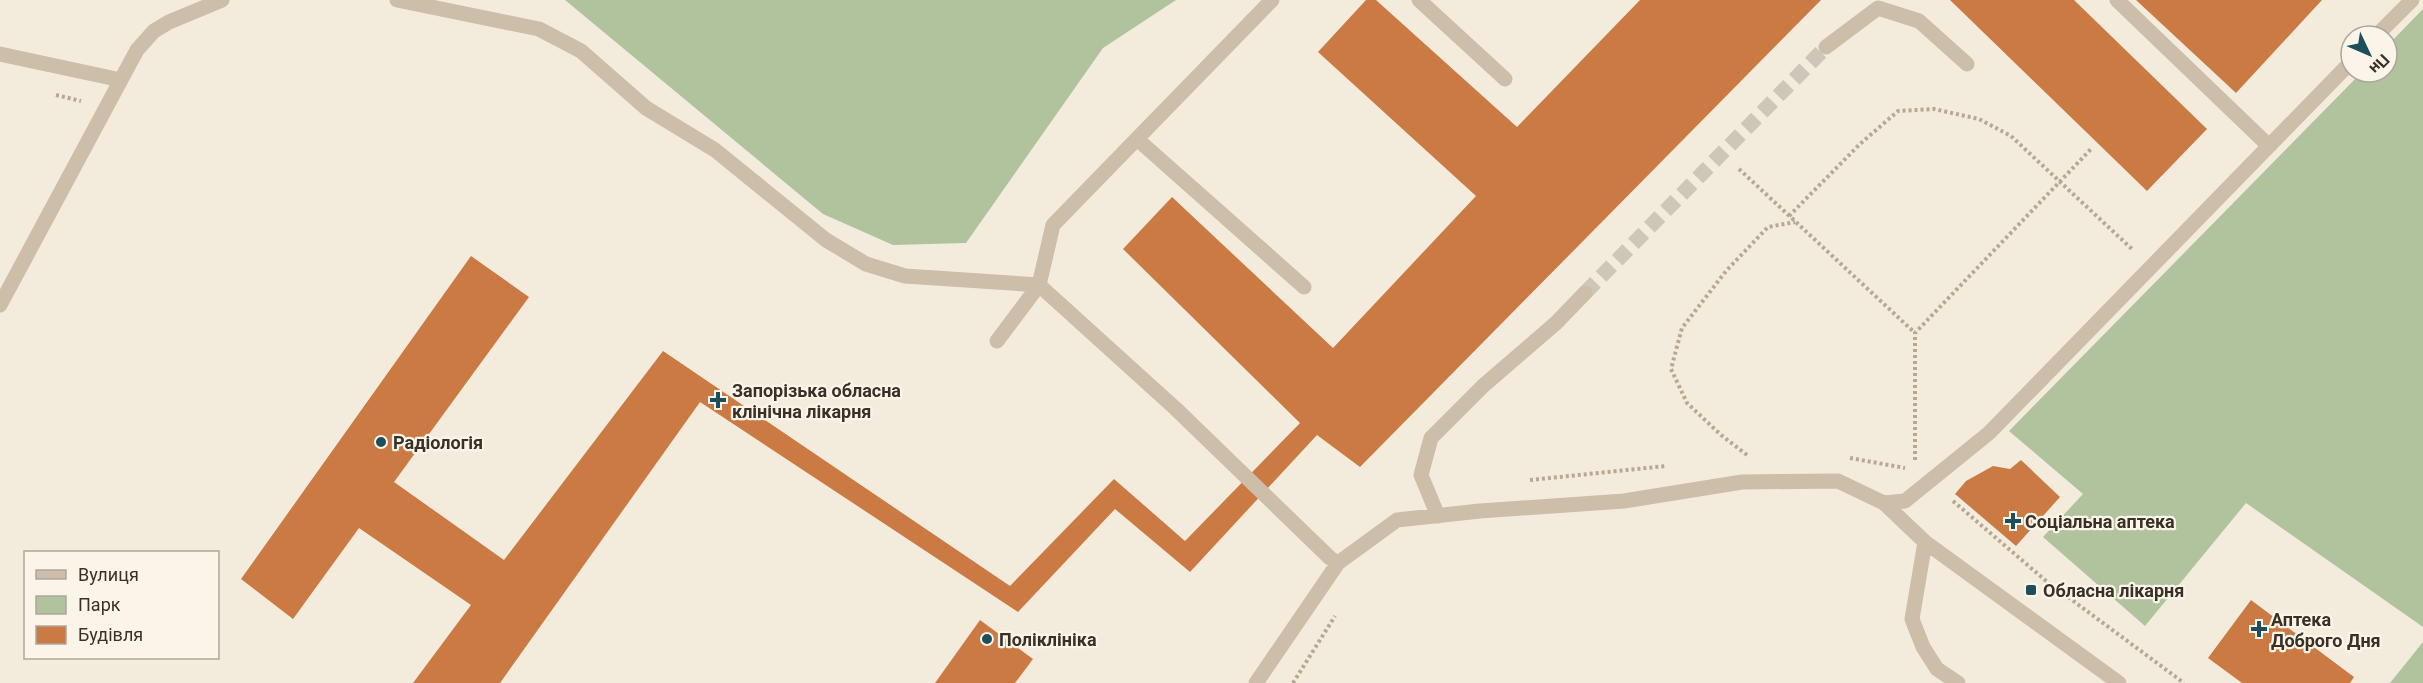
<svg xmlns="http://www.w3.org/2000/svg" width="2423" height="683" font-family="Roboto,sans-serif">
  <rect width="100%" height="100%" fill="#f3ecdd"/>
  <!-- green -->
  <path fill="#b0c39c" d="M565 0H1176L1103 48 966 243 893 245 823 214Z
    M2423 9V627L2246 503 2145 626 2043 537 2083 494 2009 431 2362 72H2387V46Z
    M2423 642V683H2390Z"/>
  <!-- building -->
  <path fill="#cb7a43" d="M1366 0H1376L1517 127 1640 0H1821L1360 467 1317 435 1190 572 1115 509 1018 612 700 402 500 683H413L471 605 359 528 293 619 241 579 471 256 529 297 394 482 504 560 663 351 1010 586 1114 479 1185 541 1300 423 1123 249 1172 197 1333 348 1476 196 1318 52Z
    M1950 0H2074L2207 129 2147 191Z
    M2136 0H2322L2236 93Z
    M2021 460 2060 497 2016 546 1955 494 1966 481 1993 466 2010 469Z
    M2251 600 2354 677 2350 683H2242L2208 658Z
    M980 620 1033 659 1015 683H935Z"/>
  <g fill="none" stroke-linecap="round" stroke-linejoin="round">
    <!-- minor-tunnel -->
    <path stroke="#cec6b9" stroke-width="15" stroke-dasharray="15 8" stroke-linecap="butt" d="M1585 293 1826 47"/>
    <!-- path -->
    <path stroke="#b8a892" stroke-width="4" stroke-dasharray="3 3" stroke-linecap="butt" d="M56 95 81 101
      M1739 169 1915 333
      M1789 216 1860 144 1898 111 1934 109 1979 119 2011 136 2133 250
      M1747 455 1721 435 1687 403 1671 369 1682 328 1726 271 1768 227 1795 222
      M1850 458 1905 468
      M1915 460V333L2092 148
      M1530 480 1666 466
      M1953 501 2045 580 2184 683
      M1293 683 1335 616"/>
    <!-- minor -->
    <path stroke="#ccbea8" stroke-width="15" d="M397 0 539 29 581 51 646 108 715 150 826 240 866 264 905 276 1039 285
      M1272 0 1053 225 1039 285 1176 409 1330 558 1338 563 1397 520 1480 511 1624 501 1742 482 1838 481 1884 503 1925 542 2119 683
      M1419 0 1505 79
      M2117 0 2269 146
      M2376 36 2412 0
      M1826 47 1878 8 1919 21 1967 64
      M0 54 121 80
      M1137 139 1304 287
      M0 305 137 50 154 31 169 22 222 0
      M997 341 1039 285
      M1884 503 1905 501 1989 433 2351 62
      M1438 516 1421 475 1431 438 1483 386 1556 323 1585 293
      M1925 542 1912 619 1923 647 1937 669 1958 683
      M1256 683 1338 563"/>
  </g>
  <!-- markers -->
  <g fill="#1c4e5c" stroke="#fbf5e9" stroke-width="2">
    <path d="M715 391h6v6h6v6h-6v6h-6v-6h-6v-6h6z"/>
    <circle cx="381" cy="442" r="6"/>
    <path d="M2010 512h6v6h6v6h-6v6h-6v-6h-6v-6h6z"/>
    <rect x="2025" y="584" width="12" height="12" rx="3"/>
    <path d="M2256 620h6v6h6v6h-6v6h-6v-6h-6v-6h6z"/>
    <circle cx="987" cy="639" r="6"/>
  </g>
  <g text-anchor="middle" dominant-baseline="central" stroke-width="4.5" stroke-linejoin="round" paint-order="stroke">
    <!-- poi labels -->
    <g font-size="18" font-weight="bold" fill="#393028" stroke="#fbf5e9" text-anchor="start">
      <text x="732" y="390">Запорізька обласна<tspan x="732" dy="21">клінічна лікарня</tspan></text>
      <text x="393" y="442">Радіологія</text>
      <text x="2025" y="521">Соціальна аптека</text>
      <text x="2043" y="590">Обласна лікарня</text>
      <text x="2271" y="619">Аптека<tspan x="2271" dy="21">Доброго Дня</tspan></text>
      <text x="999" y="639">Поліклініка</text>
    </g>
  </g>
  <!-- legend -->
  <rect x="24" y="551" width="195" height="108" fill="#fbf5e9" stroke="#ada69c" stroke-width="1.5"/>
  <rect x="36" y="570" width="30" height="9" fill="#ccbea8" stroke="#ada69c" stroke-width="1.5"/>
  <text x="78" y="581" font-size="18" fill="#393028">Вулиця</text>
  <rect x="36" y="596" width="30" height="18" fill="#b0c39c" stroke="#ada69c" stroke-width="1.5"/>
  <text x="78" y="611" font-size="18" fill="#393028">Парк</text>
  <rect x="36" y="626" width="30" height="18" fill="#cb7a43" stroke="#ada69c" stroke-width="1.5"/>
  <text x="78" y="641" font-size="18" fill="#393028">Будівля</text>
  <!-- north arrow -->
  <g transform="translate(2369 54) rotate(134)"><circle r="28" fill="#fbf5e9" stroke="#ada69c" stroke-width="1.5"/>
  <path d="M0-4.5L10 22L0 15L-10 22Z" fill="#1c4e5c"/>
  <text y="-9" font-size="16" font-weight="bold" text-anchor="middle" fill="#393028">Пн</text>
  </g>
</svg>
